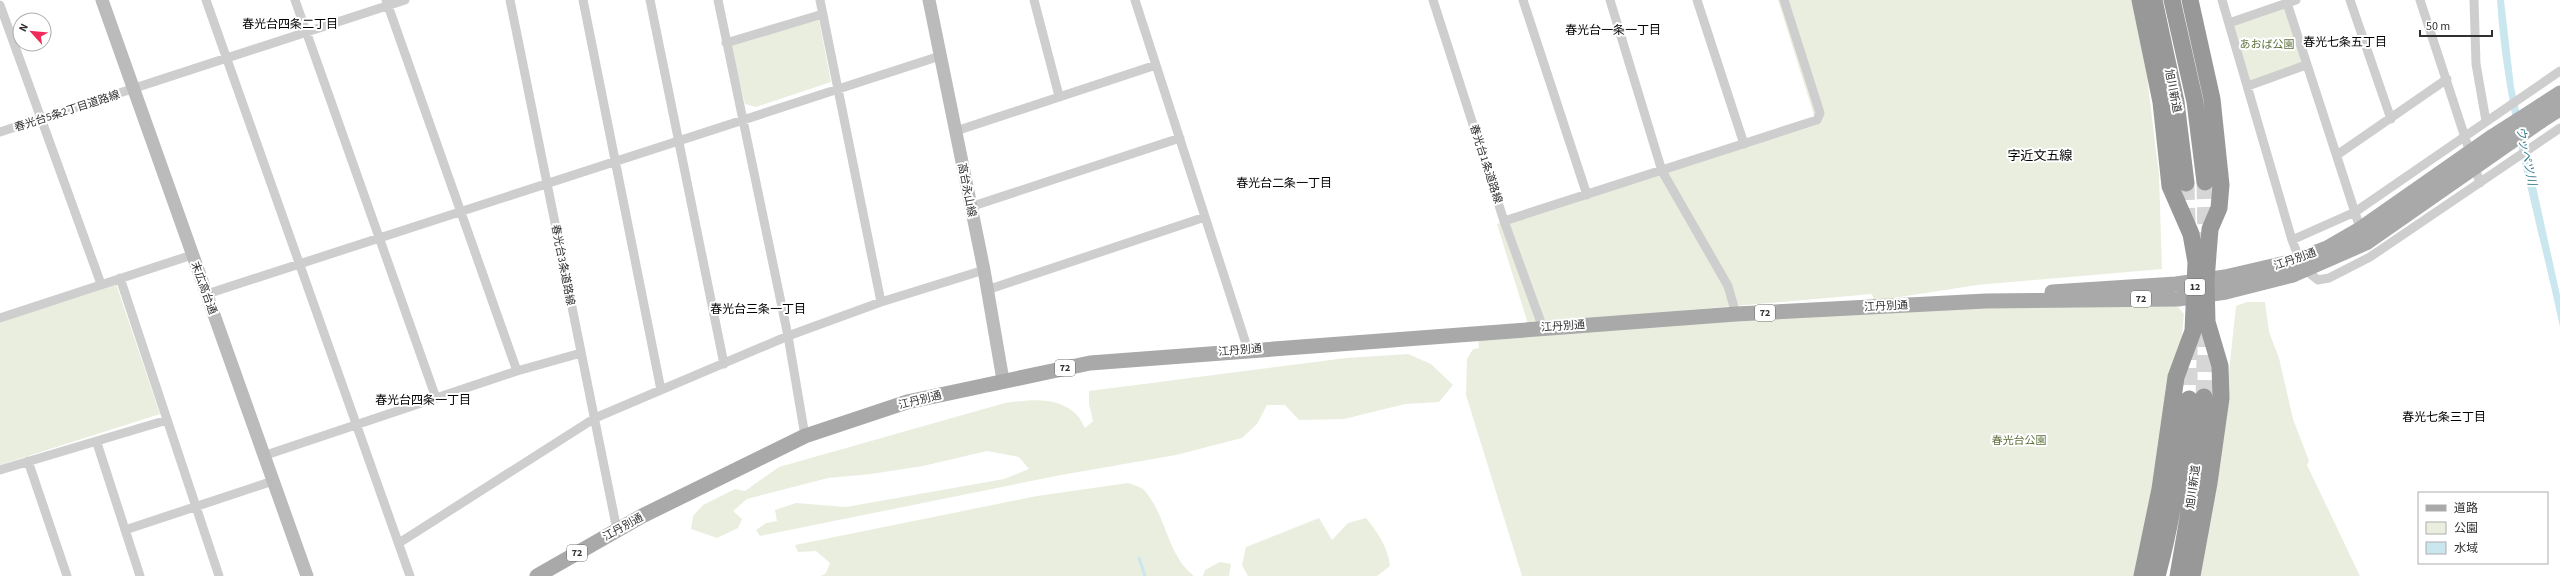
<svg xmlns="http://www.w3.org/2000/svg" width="2560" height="576" font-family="'Source Sans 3','Noto Sans JP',sans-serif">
  <rect width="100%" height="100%" fill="#fff"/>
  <!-- green -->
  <path fill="#eaeedf" d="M1778 0H2132L2147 77 2159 175 2162 269 1977 285 1874 301 1872 294 1528 324 1497 224 1817 125Z
    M2287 3 2306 65 2248 86 2229 23Z
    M819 20 831 82 756 107 745 104 731 46Z
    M115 281 160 414 0 465V318Z
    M2247 302H2265L2269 332 2279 358 2293 419 2309 461 2307 465 2360 576H2199L2227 390 2236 306Z
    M2168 303 2178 307 2184 314 2181 346 2134 576H1522L1466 395 1467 359 1473 349 1479 348 1478 337 1985 305Z
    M1408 354 1431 364 1453 385 1439 402 1405 404 1344 419 1299 420 1285 405H1267L1257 424 1242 438 1176 455 1061 475 760 536 756 530 766 523 777 521 775 510 796 503 846 507 1004 479 1029 469 1019 457 987 451 923 466 871 474 828 478 747 499 733 511 742 519 738 528 717 538 691 529 693 516 703 505 735 489 745 491 779 467 1005 403C1029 400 1057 395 1077 415 1080 418 1083 424 1085 428L1093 421 1089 404V391L1346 358Z
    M1128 483C1133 485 1142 487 1145 491 1167 517 1167 555 1194 576H821L826 573 830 563 816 551 798 552 795 545 1037 496Z
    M1319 518 1332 540 1348 523 1366 518C1378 533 1388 547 1390 566L1377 576H1248L1242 565 1246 547Z
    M1220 562 1231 564 1229 576H1203L1205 570Z"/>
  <!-- water -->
  <path fill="#cae7ef" d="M2497 0H2504L2514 87 2560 295V327C2537 219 2504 111 2497 0Z"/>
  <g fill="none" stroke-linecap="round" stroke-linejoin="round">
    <!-- stream -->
    <path stroke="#cae7ef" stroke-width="3" d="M1139 558 1145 576"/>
    <!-- highway-tunnel -->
    <path stroke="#d6d6d6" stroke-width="17" stroke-dasharray="17 8" stroke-linecap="butt" d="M2205 182 2206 240
      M2186 183 2187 224
      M2189 343V399
      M2204 397 2206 324"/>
    <!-- street -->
    <path stroke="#cecece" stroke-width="9" d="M206 0 410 576
      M295 0 436 398
      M386 0 517 371
      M510 0 617 530
      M583 0 661 390
      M650 0 724 364
      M718 0 788 336 805 436
      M820 0 881 302
      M1034 0 1059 96
      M1135 0 1248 350
      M1433 0 1504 221 1543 328
      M1523 0 1587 195
      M1610 0 1662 171 1728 286 1736 314
      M1697 0 1744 144
      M2222 0 2292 240 2303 268 2318 280 2329 278 2370 257 2560 128
      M2350 0 2391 119
      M2420 0 2480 183
      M2474 0 2476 64 2486 121
      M2287 3 2361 231
      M0 5 101 284
      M2229 23 2296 0
      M726 43 823 14
      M2248 86 2306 65
      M956 131 1156 65
      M0 132 405 0
      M2337 155 2447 79
      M970 207 1180 138
      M1504 221 1817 120 1820 113 1784 0
      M2292 240 2355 212 2560 71
      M120 278 219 576
      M987 290 1205 217
      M207 294 940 56
      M0 318 192 255
      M97 443 140 576
      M263 456 517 371 581 353
      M28 461 67 576
      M0 470 167 420
      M125 530 273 481
      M399 543 595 418 788 336 881 302 984 270"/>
    <!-- secondary -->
    <path stroke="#bbb" stroke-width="13" d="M102 0 307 576
      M929 0 984 270 1003 380"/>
    <!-- primary -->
    <path stroke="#a9a9a9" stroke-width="15" d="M2540 106 2560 93
      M2541 121 2560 109
      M2052 292 2176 284 2225 277 2290 262
      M537 576 642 516 805 436 907 402 1090 363 1736 314 1986 301 2178 299 2226 292 2293 275"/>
    <!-- highway -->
    <path stroke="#989898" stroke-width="17" d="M2140 0 2161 102 2170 186 2191 234 2196 262 2193 331 2176 377 2160 489 2142 576
      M2154 0 2176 102 2186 183
      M2172 0 2195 102 2205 182
      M2190 0 2212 99 2221 185 2219 208 2210 229 2206 280 2207 322 2220 366 2221 398 2209 483 2192 576
      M2157 576C2173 518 2181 458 2189 399
      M2178 576 2194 483 2204 397"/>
    <!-- primary-bridge -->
    <path stroke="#a9a9a9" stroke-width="15" d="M2290 262 2327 248 2360 229 2493 136 2540 106
      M2293 275 2366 243 2541 121"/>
  </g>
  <g text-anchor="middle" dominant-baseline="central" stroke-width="4" stroke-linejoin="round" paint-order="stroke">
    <!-- shield labels -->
    <g fill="#fff" stroke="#6f6f6f" stroke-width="1">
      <rect x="2185" y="279" width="20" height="16" rx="3"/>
      <rect x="2131" y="291" width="20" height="16" rx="3"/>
      <rect x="1755" y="305" width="20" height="16" rx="3"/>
      <rect x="1055" y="360" width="20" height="16" rx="3"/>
      <rect x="567" y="545" width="20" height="16" rx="3"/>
    </g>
    <g font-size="10" font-weight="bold" fill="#313131">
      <text x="2195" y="287">12</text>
      <text x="2141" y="299">72</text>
      <text x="1765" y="313">72</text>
      <text x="1065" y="368">72</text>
      <text x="577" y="553">72</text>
    </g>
    <!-- park labels -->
    <g font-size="11" fill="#5d703b" stroke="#fff">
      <text x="2267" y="44">あおば公園</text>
      <text x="2019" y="440">春光台公園</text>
    </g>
    <!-- street labels -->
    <g font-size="11" fill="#313131" stroke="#fff">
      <text transform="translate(2173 91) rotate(79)">旭川新道</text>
      <text transform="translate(67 111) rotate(-18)">春光台5条2丁目道路線</text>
      <text transform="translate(1486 164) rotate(72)">春光台1条道路線</text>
      <text transform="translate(967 190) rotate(79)">高台永山線</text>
      <text transform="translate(2295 259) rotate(-19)">江丹別通</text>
      <text transform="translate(563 265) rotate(79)">春光台3条道路線</text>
      <text transform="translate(204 288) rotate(70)">末広高台通</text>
      <text transform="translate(1886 306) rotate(-3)">江丹別通</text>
      <text transform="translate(1563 326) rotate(-4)">江丹別通</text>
      <text transform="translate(1240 350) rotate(-5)">江丹別通</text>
      <text transform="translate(920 400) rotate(-14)">江丹別通</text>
      <text transform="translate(2193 487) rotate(-82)">旭川新道</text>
      <text transform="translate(623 527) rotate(-29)">江丹別通</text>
    </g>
    <!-- neighbourhood labels -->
    <g font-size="12" fill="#000" stroke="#fff">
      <text x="290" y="24">春光台四条二丁目</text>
      <text x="1613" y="30">春光台一条一丁目</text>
      <text x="2345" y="42">春光七条五丁目</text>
      <text x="1284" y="183">春光台二条一丁目</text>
      <text x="758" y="309">春光台三条一丁目</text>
      <text x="423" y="400">春光台四条一丁目</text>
      <text x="2444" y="417">春光七条三丁目</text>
    </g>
    <!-- water labels -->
    <g font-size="12" font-style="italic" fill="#377e92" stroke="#fff">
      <text transform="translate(2526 156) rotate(78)">ウッペツ川</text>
    </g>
    <!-- quarter labels -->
    <g font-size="13" fill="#000" stroke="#fff">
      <text x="2040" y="156">字近文五線</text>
    </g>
  </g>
  <!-- legend -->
  <rect x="2418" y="492" width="130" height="72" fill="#ffffff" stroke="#adadad"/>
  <rect x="2426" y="505" width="20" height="6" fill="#a9a9a9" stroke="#adadad"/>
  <text x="2454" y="512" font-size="12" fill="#313131">道路</text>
  <rect x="2426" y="522" width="20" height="12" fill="#eaeedf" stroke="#adadad"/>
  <text x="2454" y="532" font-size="12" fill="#313131">公園</text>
  <rect x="2426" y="542" width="20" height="12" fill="#cae7ef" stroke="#adadad"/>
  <text x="2454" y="552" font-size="12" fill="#313131">水域</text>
  <!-- north arrow -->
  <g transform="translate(32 32) rotate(297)"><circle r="19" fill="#ffffff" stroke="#adadad"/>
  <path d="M0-3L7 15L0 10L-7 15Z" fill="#f02b5a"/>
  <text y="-6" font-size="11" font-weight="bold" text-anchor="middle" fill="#313131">N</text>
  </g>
  <!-- scale -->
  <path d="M2420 30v6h72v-6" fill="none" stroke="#313131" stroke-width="2"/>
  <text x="2426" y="30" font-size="12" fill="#313131" stroke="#ffffff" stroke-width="3" paint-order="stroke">50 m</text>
</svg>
